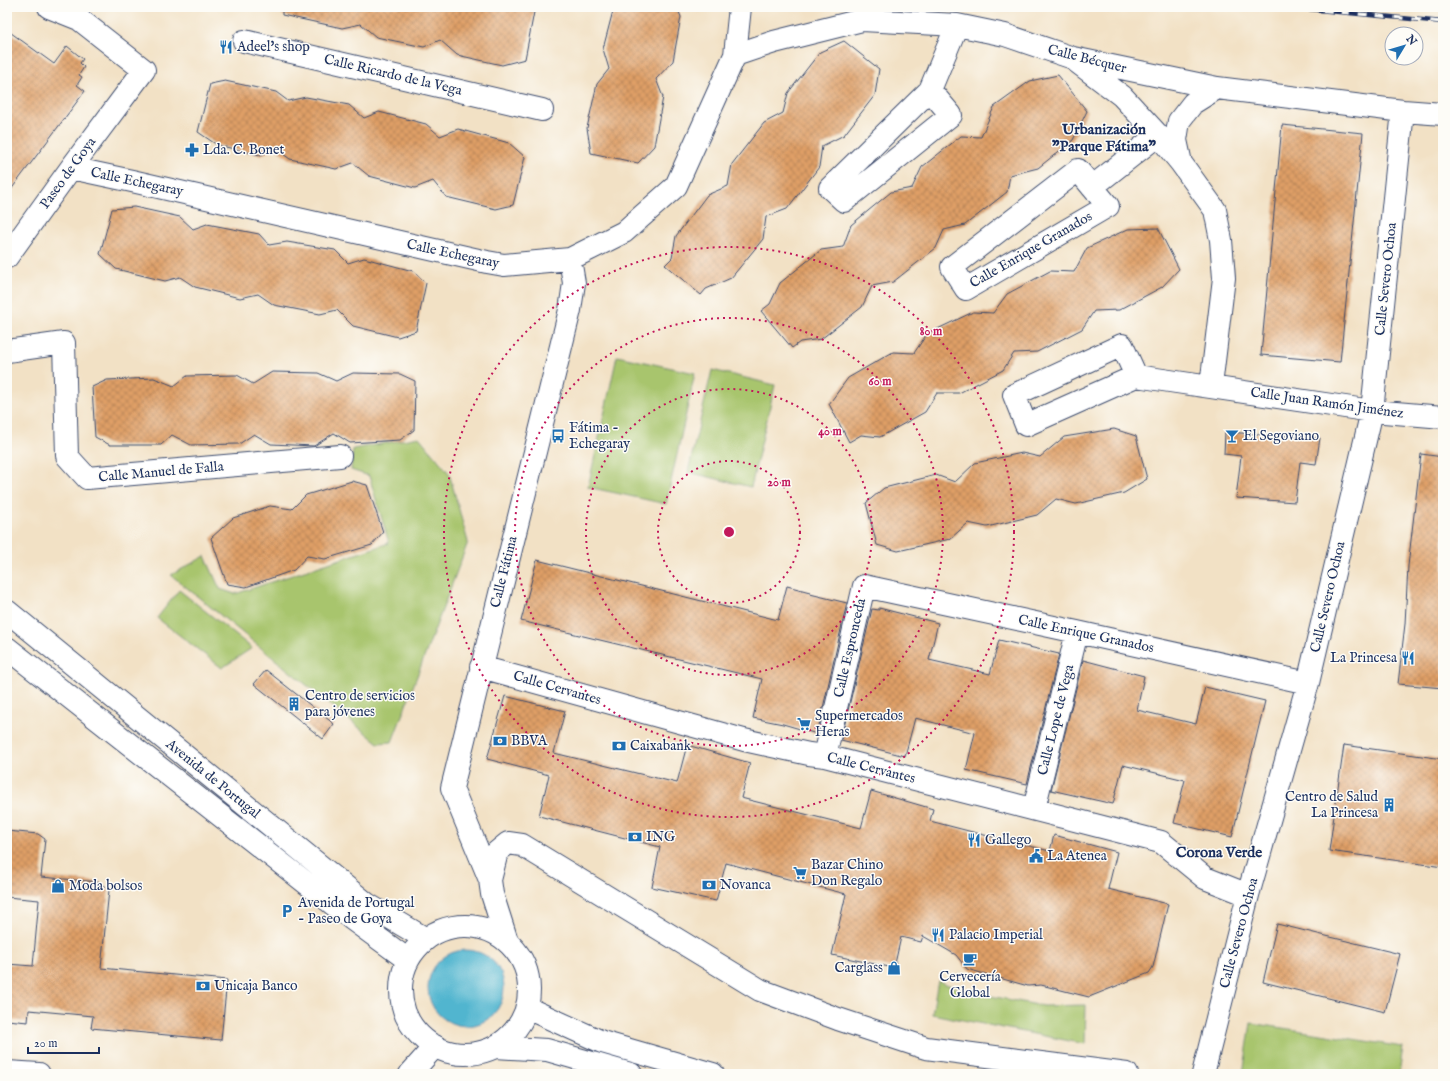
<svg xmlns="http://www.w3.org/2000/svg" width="1450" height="1081" font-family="'IM FELL English',serif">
  <defs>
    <pattern id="building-cross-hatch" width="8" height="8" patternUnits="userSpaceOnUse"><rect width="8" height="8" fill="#df9f66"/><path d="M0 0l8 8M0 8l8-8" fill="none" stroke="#b48257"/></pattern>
  </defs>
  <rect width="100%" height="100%" fill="#fdfcf7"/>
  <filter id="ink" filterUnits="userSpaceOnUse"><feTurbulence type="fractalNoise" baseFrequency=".025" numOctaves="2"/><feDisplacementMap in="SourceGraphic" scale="8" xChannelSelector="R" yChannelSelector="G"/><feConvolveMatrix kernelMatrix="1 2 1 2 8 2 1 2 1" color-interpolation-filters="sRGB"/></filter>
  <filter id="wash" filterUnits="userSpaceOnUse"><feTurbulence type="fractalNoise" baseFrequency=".012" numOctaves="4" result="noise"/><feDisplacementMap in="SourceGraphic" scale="16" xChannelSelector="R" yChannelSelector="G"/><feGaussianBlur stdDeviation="0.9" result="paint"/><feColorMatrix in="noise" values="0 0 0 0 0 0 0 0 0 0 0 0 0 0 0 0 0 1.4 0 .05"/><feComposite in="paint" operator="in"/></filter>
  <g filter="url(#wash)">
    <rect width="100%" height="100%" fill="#f2e1c5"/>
    <!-- green -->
    <path fill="#a8c56d" stroke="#627a66" d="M617 356 695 373 666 504 588 487Z
      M712 370 775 385 751 487 688 472Z
      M419 437 449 473 468 542 392 742 378 743 171 575 205 556 220 589 235 594 389 543 369 476 351 470 353 449Z
      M179 590 252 648 222 668 157 618Z
      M938 981 964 991 1043 1006 1086 1005 1085 1044 932 1014Z
      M1251 1023 1403 1047 1399 1074H1243Z"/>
    <!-- water -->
    <path fill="#51b5cf" stroke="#367296" d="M428 988a38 38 0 1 1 76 0a38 38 0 1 1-76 0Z"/>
    <g id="blocks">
      <!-- building -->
      <path fill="url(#building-cross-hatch)" d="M282 7H535L525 59 502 65 457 55 440 40 424 47 376 37 361 24 342 28 282 15Z
        M614 7H677L681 17 673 61 656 79 663 97 654 146 638 163 591 153 587 128 597 84 609 69 603 49Z
        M7 30 54 64 67 46 83 59 80 63 84 67 79 75 82 77 77 85 85 91 7 195Z
        M844 41 879 69 875 95 844 135 822 146 819 167 787 209 766 217 763 239 731 278 706 289 701 295 665 265 672 258 676 236 707 195 728 186 732 164 764 123 783 113 788 93 820 52Z
        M1058 75 1087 111 1073 140 1038 168 1010 175 1007 192 965 225 944 230 936 248 893 282 872 286 862 307 821 339 800 342 792 348 761 311 770 304 780 283 821 250 843 247 851 225 891 192 912 188 922 167 961 136 981 137 994 107 1030 81Z
        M225 81 276 92 288 101 306 97 349 105 364 118 379 112 426 124 440 136 458 129 509 143 525 157 513 205 496 209 446 197 433 181 415 188 369 176 353 163 336 169 290 159 276 149 260 155 217 145 198 132 210 84Z
        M1282 125 1363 133 1340 362 1261 355Z
        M134 207 180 217 193 229 207 224 259 234 269 245 287 242 335 250 348 263 364 258 413 271 426 283 416 331 398 337 353 326 337 310 320 314 274 305 258 294 240 298 195 287 180 277 165 281 116 269 100 254 112 209Z
        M1158 228 1179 269 1162 287 1119 310 1094 311 1082 329 1037 352 1014 353 1003 370 959 393H937L925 412 880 437 861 435 849 442 829 404 848 378 893 352 914 353 927 334 973 312 993 313 1007 294 1050 271 1074 272 1087 248 1128 229Z
        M272 372 318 373 336 381 353 373 400 374 415 381 414 430 400 440 350 443 334 433 314 446 271 444 254 434 239 444 191 445 172 435 161 445H110L95 437 92 387 107 380 154 378 174 386 187 376 237 375 253 384Z
        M1114 429 1136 436 1147 479 1124 493 1076 504 1056 499 1037 515 987 527 968 523 950 539 898 551 877 545 866 503 884 488 936 475 955 482 975 463 1022 453 1040 457 1064 437Z
        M1225 432 1320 438 1316 464 1300 462 1295 502 1236 498 1241 456 1224 454Z
        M1421 454 1443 457V688L1398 684 1405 624 1408 566Z
        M352 481 367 485 383 532 372 545 325 559 307 556 294 570 246 587 227 584 211 538 233 518 270 506 292 509 306 495Z
        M537 560 778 620 787 586 810 592V594L847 603 817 734 783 724 753 718 762 679 521 621Z
        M879 608 938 623 929 660 990 674 999 640 1059 654 1027 784 966 770 975 733 915 718 905 756 841 740 872 609 879 610Z
        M1083 660 1144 676 1137 710 1196 724 1205 687 1265 701 1232 837 1174 823 1185 780 1123 765 1113 804 1051 790Z
        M266 670 334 724 323 739 254 684Z
        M505 696 565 711 554 753 677 783 687 745 750 763 741 798 861 828 871 791 933 809 930 821 988 836 1050 851 1054 835 1117 852 1108 889 1168 904 1153 967 1149 973 1089 997 1041 985 1028 986 967 969 956 955 923 936 921 942 901 937 894 968 832 955 846 894 726 863 716 901 652 887 660 847 539 816 549 775 487 759Z
        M1344 745 1443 759V867L1329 851Z
        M7 831 38 834 45 839 41 877 99 882 109 890 101 968 227 980 221 1040 91 1028 93 1016 29 1010 28 1022 7 1020V964L33 966 39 900 7 897Z
        M1277 924 1400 954 1385 1012 1263 982Z"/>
    </g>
  </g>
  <g filter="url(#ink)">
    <use href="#blocks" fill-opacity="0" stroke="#3b4a6d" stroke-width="1"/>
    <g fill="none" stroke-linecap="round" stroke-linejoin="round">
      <!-- minor casing -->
      <g stroke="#3b4a6d" stroke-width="24">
        <path id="minor" d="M244 41 542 110
          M735 55 774 42 862 20 957 25 1005 35 1073 58 1217 88 1403 111 1443 114
          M1077 62 1122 96 1158 135 1181 163 1215 210 1221 240 1224 278 1211 386
          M930 90 951 115 844 201 830 188 930 90 957 25
          M1181 163 1176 140 1179 121 1193 103 1217 88
          M71 168 132 181 487 262 504 265 570 259 624 232 676 186 735 55 740 7
          M1078 170 1108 206 966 289 952 267Z
          M1092 187 1158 135
          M7 257 71 168 144 70 79 19 49 7
          M7 351 64 343 67 456 87 478 340 456
          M1136 376 1122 345 1014 395 1026 425 1136 376 1372 411 1443 417
          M481 667 744 740 809 754 825 756 1161 842 1205 878 1248 895
          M825 756 864 586 1077 632 1308 683
          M1034 809 1077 632
          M490 880 497 852 508 843 522 845 760 990 838 1019 926 1048 1127 1074
          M507 941 492 894 490 880 452 788 570 310 574 283 570 259
          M7 1072 39 1074
          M410 1074 435 1046
          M1203 1074 1248 895 1308 683 1372 411 1403 111"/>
      </g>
      <!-- major casing -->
      <g stroke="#3b4a6d" stroke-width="24">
        <path id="major" d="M7 611 367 904 426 939
          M7 648 352 919 408 960
          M401 990a64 64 0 1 1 128 0a64 64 0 1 1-128 0Z
          M527 1008 602 1042 713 1074
          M495 1047 547 1050 631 1074"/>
      </g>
      <!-- minor -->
      <use href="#minor" stroke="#fff" stroke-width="22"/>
      <!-- major -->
      <use href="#major" stroke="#fff" stroke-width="22"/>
      <!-- rail casing -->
      <g stroke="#1b2f5e" stroke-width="4.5">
        <path id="rail" d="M1287 7 1443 22
          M1411 7 1443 10"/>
      </g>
      <!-- rail -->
      <use href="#rail" stroke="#fdfcf7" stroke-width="3" stroke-dasharray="9" stroke-linecap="butt"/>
    </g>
  </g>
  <!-- distance rings -->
  <g fill="none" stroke="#c2185b" stroke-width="2" stroke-dasharray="2 4">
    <circle cx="729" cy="532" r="71"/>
    <circle cx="729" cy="532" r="143"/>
    <circle cx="729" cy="532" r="214"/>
    <circle cx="729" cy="532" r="285"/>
  </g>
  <!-- icons -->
  <defs>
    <g id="restaurant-bare" transform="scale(1.08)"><path d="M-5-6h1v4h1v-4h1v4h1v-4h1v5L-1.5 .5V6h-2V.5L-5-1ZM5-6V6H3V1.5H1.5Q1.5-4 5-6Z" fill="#1f6fb2" stroke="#fdfcf7" stroke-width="2.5" paint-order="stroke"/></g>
    <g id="pharmacy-bare" transform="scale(1.08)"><path d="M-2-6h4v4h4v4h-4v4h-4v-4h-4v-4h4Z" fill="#1f6fb2" stroke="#fdfcf7" stroke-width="2.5" paint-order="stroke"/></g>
    <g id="bus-bare" transform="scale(1.08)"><path d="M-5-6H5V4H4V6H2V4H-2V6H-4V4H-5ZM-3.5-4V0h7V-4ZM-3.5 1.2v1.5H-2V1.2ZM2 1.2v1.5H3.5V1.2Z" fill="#1f6fb2" stroke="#fdfcf7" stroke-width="2.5" paint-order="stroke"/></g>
    <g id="bar-bare" transform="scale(1.08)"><path d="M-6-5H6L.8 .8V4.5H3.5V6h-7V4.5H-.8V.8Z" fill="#1f6fb2" stroke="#fdfcf7" stroke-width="2.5" paint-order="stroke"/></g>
    <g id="building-bare" transform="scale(1.08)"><path d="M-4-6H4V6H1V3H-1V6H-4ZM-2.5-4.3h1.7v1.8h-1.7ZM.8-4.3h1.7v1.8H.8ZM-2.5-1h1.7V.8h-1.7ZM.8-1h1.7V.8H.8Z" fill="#1f6fb2" stroke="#fdfcf7" stroke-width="2.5" paint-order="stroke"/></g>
    <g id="supermarket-bare" transform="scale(1.08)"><path d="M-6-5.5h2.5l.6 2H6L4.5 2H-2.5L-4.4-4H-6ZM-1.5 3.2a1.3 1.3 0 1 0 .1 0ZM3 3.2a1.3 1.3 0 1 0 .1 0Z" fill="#1f6fb2" stroke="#fdfcf7" stroke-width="2.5" paint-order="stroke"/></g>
    <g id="bank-bare" transform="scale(1.08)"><path d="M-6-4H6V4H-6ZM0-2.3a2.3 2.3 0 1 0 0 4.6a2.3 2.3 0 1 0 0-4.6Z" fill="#1f6fb2" stroke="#fdfcf7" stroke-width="2.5" paint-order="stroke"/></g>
    <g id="civic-bare" transform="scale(1.08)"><path d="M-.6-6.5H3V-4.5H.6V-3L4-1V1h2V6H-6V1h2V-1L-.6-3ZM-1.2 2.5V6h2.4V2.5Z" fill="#1f6fb2" stroke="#fdfcf7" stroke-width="2.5" paint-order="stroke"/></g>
    <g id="shop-bare" transform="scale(1.08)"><path d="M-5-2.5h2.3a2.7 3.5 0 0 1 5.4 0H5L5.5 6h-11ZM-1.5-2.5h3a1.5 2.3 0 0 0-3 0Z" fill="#1f6fb2" stroke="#fdfcf7" stroke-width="2.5" paint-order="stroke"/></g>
    <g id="parking-bare" transform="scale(1.08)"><path d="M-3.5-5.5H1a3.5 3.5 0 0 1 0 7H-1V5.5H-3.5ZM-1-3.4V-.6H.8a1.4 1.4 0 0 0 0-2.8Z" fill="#1f6fb2" stroke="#fdfcf7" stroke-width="2.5" paint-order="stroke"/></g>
    <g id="cafe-bare" transform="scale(1.08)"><path d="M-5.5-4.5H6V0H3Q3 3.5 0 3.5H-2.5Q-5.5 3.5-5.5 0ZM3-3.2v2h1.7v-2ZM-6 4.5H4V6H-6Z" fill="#1f6fb2" stroke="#fdfcf7" stroke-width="2.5" paint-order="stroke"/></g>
  </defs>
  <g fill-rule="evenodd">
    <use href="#restaurant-bare" x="226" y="47"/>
    <use href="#pharmacy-bare" x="192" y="150"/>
    <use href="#bus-bare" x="558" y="436"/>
    <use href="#bar-bare" x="1232" y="436"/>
    <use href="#restaurant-bare" x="1408" y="658"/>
    <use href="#building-bare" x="294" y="704"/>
    <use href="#supermarket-bare" x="804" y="724"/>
    <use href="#bank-bare" x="500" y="741"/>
    <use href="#bank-bare" x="619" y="746"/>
    <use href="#building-bare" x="1389" y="805"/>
    <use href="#bank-bare" x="635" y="837"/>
    <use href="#restaurant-bare" x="974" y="840"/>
    <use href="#civic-bare" x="1036" y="856"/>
    <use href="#supermarket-bare" x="800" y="873"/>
    <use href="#bank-bare" x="709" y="885"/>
    <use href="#shop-bare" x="58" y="886"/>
    <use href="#parking-bare" x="287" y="911"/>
    <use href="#restaurant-bare" x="938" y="935"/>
    <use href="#cafe-bare" x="970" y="959"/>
    <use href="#shop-bare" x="894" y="968"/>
    <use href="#bank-bare" x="203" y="986"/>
  </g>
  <g text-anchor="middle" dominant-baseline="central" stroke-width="3" stroke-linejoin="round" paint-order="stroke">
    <!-- poi labels -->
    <g font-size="14" fill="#1b2f5e" stroke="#fdfcf7" text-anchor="start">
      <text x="237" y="47">Adeel's shop</text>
      <text x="203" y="150">Lda. C. Bonet</text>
      <text x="569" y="428">Fátima -<tspan x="569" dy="16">Echegaray</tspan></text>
      <text x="1243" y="436">El Segoviano</text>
      <text x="1397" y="658" text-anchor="end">La Princesa</text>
      <text x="305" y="696">Centro de servicios<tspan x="305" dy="16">para jóvenes</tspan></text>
      <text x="815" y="716">Supermercados<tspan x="815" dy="16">Heras</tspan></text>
      <text x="511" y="741">BBVA</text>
      <text x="630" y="746">Caixabank</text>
      <text x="1378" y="797" text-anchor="end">Centro de Salud<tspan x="1378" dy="16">La Princesa</tspan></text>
      <text x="646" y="837">ING</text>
      <text x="985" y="840">Gallego</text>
      <text x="1047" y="856">La Atenea</text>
      <text x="811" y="865">Bazar Chino<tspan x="811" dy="16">Don Regalo</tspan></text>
      <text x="720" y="885">Novanca</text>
      <text x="69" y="886">Moda bolsos</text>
      <text x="298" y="903">Avenida de Portugal<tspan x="298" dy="16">- Paseo de Goya</tspan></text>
      <text x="949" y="935">Palacio Imperial</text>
      <text x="883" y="968" text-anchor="end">Carglass</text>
      <text x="970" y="977" text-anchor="middle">Cervecería<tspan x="970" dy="16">Global</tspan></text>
      <text x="214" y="986">Unicaja Banco</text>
    </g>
    <!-- street labels -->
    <g font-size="14" fill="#1b2f5e" stroke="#fdfcf7">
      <text transform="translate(1087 59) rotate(14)">Calle Bécquer</text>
      <text transform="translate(393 75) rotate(13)">Calle Ricardo de la Vega</text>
      <text transform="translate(68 173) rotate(-54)">Paseo de Goya</text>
      <text transform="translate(137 182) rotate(12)">Calle Echegaray</text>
      <text transform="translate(1031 250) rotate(-30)">Calle Enrique Granados</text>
      <text transform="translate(453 254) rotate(12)">Calle Echegaray</text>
      <text transform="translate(1386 279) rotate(-84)">Calle Severo Ochoa</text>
      <text transform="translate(1327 403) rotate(8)">Calle Juan Ramón Jiménez</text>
      <text transform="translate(161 472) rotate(-5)">Calle Manuel de Falla</text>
      <text transform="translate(504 572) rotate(-76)">Calle Fátima</text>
      <text transform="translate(1328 597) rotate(-77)">Calle Severo Ochoa</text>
      <text transform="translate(1086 634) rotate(12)">Calle Enrique Granados</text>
      <text transform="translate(850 648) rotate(-77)">Calle Espronceda</text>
      <text transform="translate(557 688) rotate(16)">Calle Cervantes</text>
      <text transform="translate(1056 720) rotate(-76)">Calle Lope de Vega</text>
      <text transform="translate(871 768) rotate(14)">Calle Cervantes</text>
      <text transform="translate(213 779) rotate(39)">Avenida de Portugal</text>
      <text transform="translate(1239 933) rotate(-75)">Calle Severo Ochoa</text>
    </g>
    <!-- neighbourhood labels -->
    <g font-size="15" font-weight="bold" fill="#1b2f5e" stroke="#fdfcf7">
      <text x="1104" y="129">Urbanización<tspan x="1104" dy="17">"Parque Fátima"</tspan></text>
      <text x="1219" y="852">Corona Verde</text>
    </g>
  </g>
  <circle cx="729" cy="532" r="6" fill="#c2185b" stroke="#fdfcf7" stroke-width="2"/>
  <g font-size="12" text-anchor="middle" font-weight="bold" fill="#c2185b" stroke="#fdfcf7" stroke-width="3" stroke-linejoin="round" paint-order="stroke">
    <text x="931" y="335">80 m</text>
    <text x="880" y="385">60 m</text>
    <text x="830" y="435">40 m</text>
    <text x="779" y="486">20 m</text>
  </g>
  <!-- margin -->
  <rect width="1450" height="1081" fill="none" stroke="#fdfcf7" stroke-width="24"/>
  <!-- north arrow -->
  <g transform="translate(1404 46) rotate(52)"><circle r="19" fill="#fdfcf7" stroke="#a3aaba"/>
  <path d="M0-3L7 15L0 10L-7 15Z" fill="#1f6fb2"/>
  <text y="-6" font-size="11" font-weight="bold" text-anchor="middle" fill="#1b2f5e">N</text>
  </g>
  <!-- scale -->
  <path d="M28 1047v6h71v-6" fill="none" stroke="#1b2f5e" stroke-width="2"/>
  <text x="34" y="1047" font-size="12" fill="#1b2f5e" stroke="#fdfcf7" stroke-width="3" paint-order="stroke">20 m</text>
</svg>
